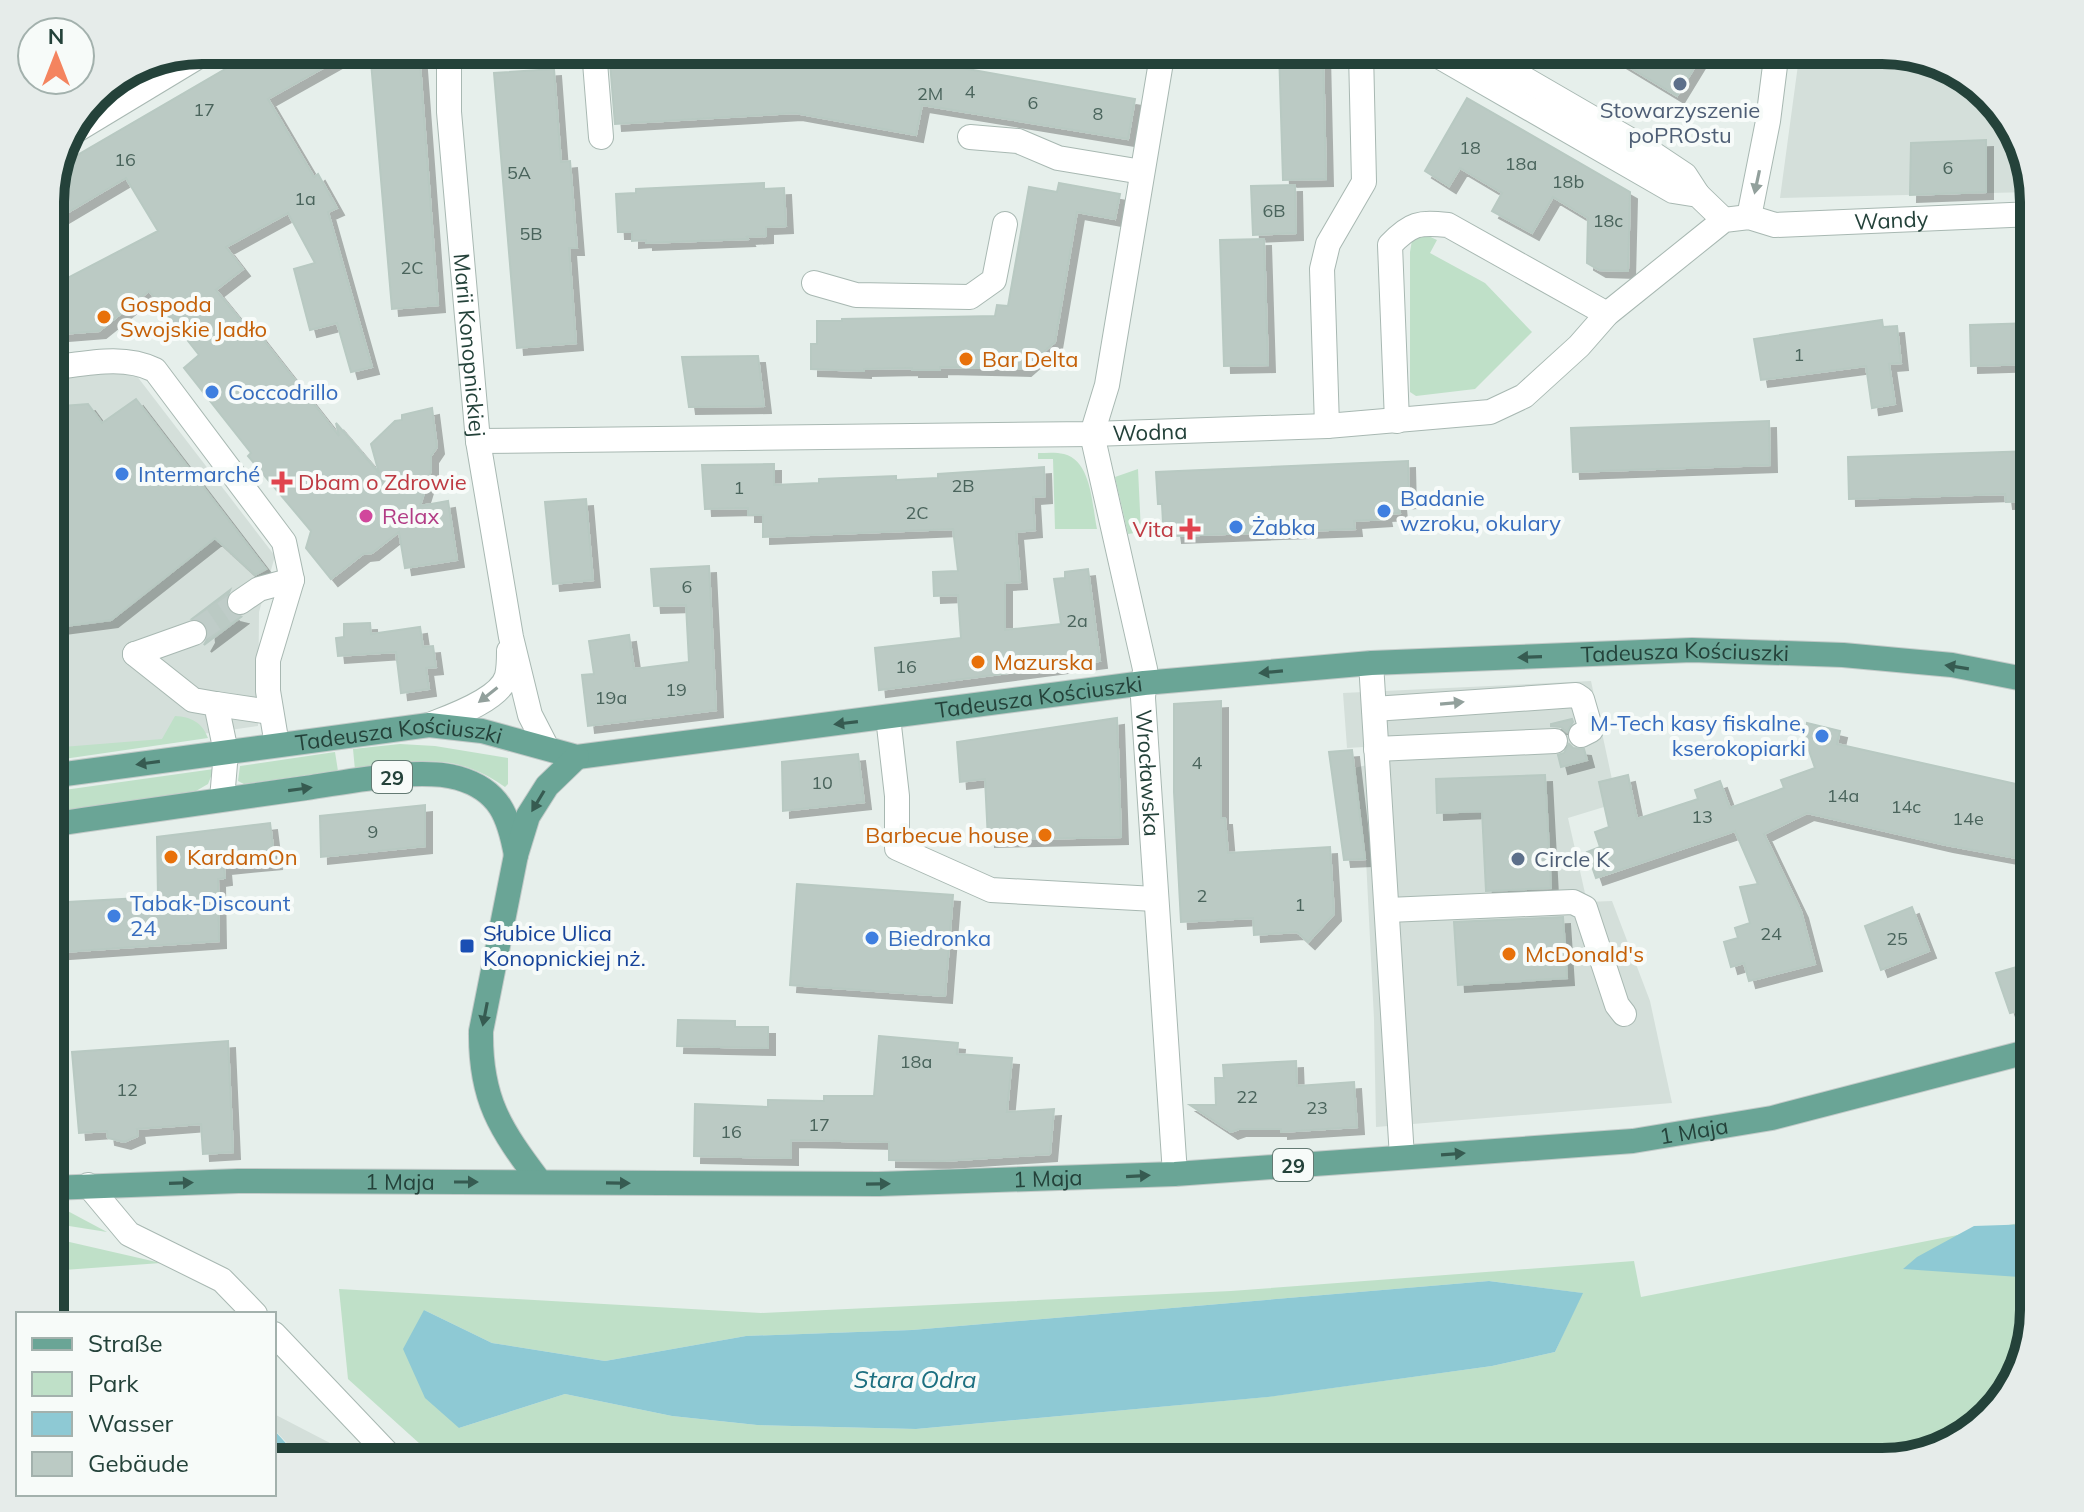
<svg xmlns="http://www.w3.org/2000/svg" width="2084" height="1512" font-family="Mulish,sans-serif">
  <defs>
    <filter id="shadow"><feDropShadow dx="7" dy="7" stdDeviation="0" flood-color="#0004"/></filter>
  </defs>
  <rect width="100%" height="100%" fill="#e6efeb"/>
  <!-- built -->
  <path fill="#d4dfda" d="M1800 50H1882L1974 81 2018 135 2032 192 1780 198Z
    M133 371 275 556 259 612 258 726 50 756V379Z
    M1591 681 1617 803 1568 818 1587 902 1612 901 1650 1001 1672 1103 1376 1127 1374 1019 1366 859 1354 768 1367 765 1364 747 1347 748 1343 693Z
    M274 1414 330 1443 362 1462H304L274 1429Z"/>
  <!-- green -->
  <path fill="#bfe0c8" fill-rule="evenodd" d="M1422 233 1437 240 1430 253 1485 283 1532 332 1475 389 1416 396 1410 392V252L1412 240Z
    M1038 453C1046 453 1056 452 1064 454 1092 461 1092 506 1097 529H1055L1053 459H1038Z
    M1138 469 1141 532 1128 534 1115 477Z
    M175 716C191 717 202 722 208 738L50 761V748L162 739Z
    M400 744 435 746 508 758V784L505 787C453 750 415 761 355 770L353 749Z
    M335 752 338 771 244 784 238 781 240 766Z
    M214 769 208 784 196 791 50 813V792Z
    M50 1206 62 1208 107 1232 50 1223Z
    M2034 1220V1310L2003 1402 1949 1446 1882 1462H440L348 1379 339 1289 761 1313 1231 1291 1634 1261 1641 1297ZM1489 1281 1582 1293 1555 1352 1492 1366 1267 1397 916 1429 757 1425 672 1416 565 1394 459 1428 424 1310 492 1343 605 1361 746 1336 912 1330Z
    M50 1237 52 1238 161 1263 50 1271Z"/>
  <!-- water -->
  <path fill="#8ec9d4" d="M2034 1224V1278L1903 1269 1917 1257 1974 1226Z
    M1489 1281 1583 1293 1555 1352 1492 1366 1268 1397 916 1429 757 1425 672 1416 565 1394 459 1428 425 1398 403 1349 424 1310 492 1343 605 1361 746 1336 912 1330Z
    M274 1430 301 1460 299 1462H274Z"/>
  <!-- building -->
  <path fill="#bbcac4" stroke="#b8c9c2" stroke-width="2" filter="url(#shadow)" d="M258 50H355L268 99 314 177 318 174 337 208 328 212 372 367 351 372 337 323 310 330 294 269 315 263 288 213 226 247 243 269 216 290 242 322 247 319 339 436 336 423 379 473 371 444 395 421 402 420V415L432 408 437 447 431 456V470L420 506 448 501 457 560 405 568 399 532 372 553 363 554 331 579 306 548 311 531 248 456 251 453 184 368 199 355 149 291 99 331 50 335V287L158 231 126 178 50 223V192L57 167Z
    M370 50H419L438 305 392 309Z
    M609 50H862L1135 99 1128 139 922 105 916 135 795 113 615 124Z
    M1279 50H1323L1326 179 1283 180Z
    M1601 50H1705L1677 96Z
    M554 69 561 162 570 161 577 248H569L576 343 517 348 494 73Z
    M1467 98 1630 192 1628 271 1599 270 1587 263 1588 218 1553 197 1532 233 1492 211 1502 193 1460 168 1449 186 1425 171Z
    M1986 140V192L1910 195 1911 143Z
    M764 183V189L784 188 786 226 766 227V236L747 237 748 239 646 243V240L632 241V232H618L616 194 636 193V189Z
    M1059 183 1120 194 1115 219 1077 212 1055 342 1024 369 940 367V370H912V368L864 369V371L811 369V344H817V321H842V319L995 316 997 305 1008 306 1029 187 1057 192Z
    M1295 185 1296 233 1253 235 1251 186Z
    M1264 239 1268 365 1224 366 1220 240Z
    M1882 320 1883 327 1897 326 1901 363 1889 364 1895 404 1872 408 1866 366 1761 380 1754 339Z
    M2034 323V364L1971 366 1970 325Z
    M758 356 764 406 689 407 682 357Z
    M136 399 266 569 255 575 215 538 111 620 50 628V407L88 404 102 423Z
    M1769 421 1770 465 1573 472 1571 428Z
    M2034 451 2032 501 2006 502 2005 494 1849 499 1848 457Z
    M1408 461 1409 501 1399 502 1400 513 1384 514 1385 519 1354 521 1355 529 1175 536 1173 522 1163 523 1162 504H1158L1156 472Z
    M774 464V485L819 483V479L896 476V480L938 478V474L1044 467 1045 496 1033 497 1035 530 1016 532 1020 582 1005 583V630L1061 624 1054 579 1065 578V572L1088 569 1100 661 879 690 875 648 961 638 958 595 934 596 933 572 958 571 953 529 763 537V515H748V508L705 509 702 465Z
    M586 499 593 580 553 584 545 502Z
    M709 566 716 710 588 726 582 675 594 674 589 641 629 635 634 669 689 662 686 605 654 606 651 569Z
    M230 590 225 602 227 610 233 615 241 617 204 645 209 636 208 627 203 621 192 619Z
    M370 623 371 634 420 627 423 647 433 646 436 667 426 668 429 689 401 693 396 652 338 656 336 638 344 637V624Z
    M1221 701V818H1225L1228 853 1330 847 1334 914 1308 942 1297 932 1254 935 1253 918 1181 922 1174 792V704Z
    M1117 718 1121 837 988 840 985 779 960 782 957 742Z
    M1572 719 1573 722 1567 732 1561 727 1551 726V724Z
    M1807 723 1840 731 1837 744 2034 788V858L2027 856V860L1946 845 1807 813 1764 834 1801 911 1815 964 1749 981 1744 963 1731 967 1724 942 1738 938 1735 928 1750 923 1740 887 1758 884 1735 831 1596 878 1587 852 1600 847 1595 832 1609 827 1599 782 1628 775 1637 819 1698 799 1695 790 1720 781 1730 808 1784 788 1781 780 1815 768 1805 739Z
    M1569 744 1573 748 1584 749 1587 760 1561 767 1558 755 1564 753Z
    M1352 750 1365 859 1344 860 1329 752Z
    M858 754 864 802 783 811 782 762Z
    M1545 775 1551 888 1486 891 1482 811 1437 813 1436 779Z
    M425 805V846L321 857 320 816Z
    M270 823 275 862 224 867 225 878 218 879 219 941 50 953V903L158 897 157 837Z
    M797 884 953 895 945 996 790 985Z
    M1912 907 1929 951 1881 970 1865 926Z
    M1563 917 1567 978 1458 985 1454 922Z
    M2034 962V1007L2010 1013 1996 973Z
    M678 1020 735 1021V1027H768V1048L677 1046Z
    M879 1036 958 1043 957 1054 1012 1058 1007 1112 1054 1109 1050 1154 943 1161 889 1160V1142L791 1140V1158L694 1156 695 1104 768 1107V1100L824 1101V1096H874Z
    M228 1041 233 1152 203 1154 201 1124 137 1129 138 1136 124 1142 108 1138 107 1131 79 1133 72 1052Z
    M1296 1061 1297 1086 1354 1082 1357 1127 1281 1132V1129H1239L1231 1132 1190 1105H1216L1215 1078H1224L1223 1065Z"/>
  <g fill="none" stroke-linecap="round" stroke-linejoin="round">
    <!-- minor-tunnel -->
    <path stroke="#bfccc8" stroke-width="24" stroke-dasharray="24 12" stroke-linecap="butt" d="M194 633 240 602"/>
    <!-- minor casing -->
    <g stroke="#a8b8b2" stroke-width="26">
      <g id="minor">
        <path id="s1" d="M449 50V112L478 441 511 637 530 715 547 748"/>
        <path d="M594 50 601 137"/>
        <path id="s2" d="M1163 50 1107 385 1092 434 1145 669 1143 698 1175 1174"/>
        <path d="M1428 50 1673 191 1698 195 1724 220"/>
        <path d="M1475 50 1649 151 1685 175 1698 195"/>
        <path d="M65 137 209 50"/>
        <path d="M970 137 1018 141 1058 158 1142 172"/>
        <path d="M1749 217 1768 121 1777 50"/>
        <path d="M814 283 856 295 970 297 994 280 1005 224"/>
        <path d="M50 368C85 364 123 354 155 370L284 542 292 580 268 660V691L277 745"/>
        <path d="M1397 421 1390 245C1411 223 1419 222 1448 225L1607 314"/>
        <path d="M1327 426 1322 269 1328 244 1364 182 1361 52"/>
        <path id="s3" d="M478 441 1092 434 1327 426 1490 412 1524 396 1579 346 1607 314 1724 220 1749 217 1775 225 2034 214"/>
        <path d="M240 602 259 589 292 580"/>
        <path d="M135 654 193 700 216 704 226 752 222 799"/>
        <path d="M135 654 194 633"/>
        <path d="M1371 663 1402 1157"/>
        <path d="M216 704 271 712"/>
        <path d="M1374 709 1576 695 1582 699 1591 730 1581 735"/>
        <path d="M888 717 897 796V848L991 890 1155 899"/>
        <path d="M429 725C450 717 500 700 507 676 509 668 509 659 509 651"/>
        <path d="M1376 749 1555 741"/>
        <path d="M1388 910 1573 902 1585 908 1617 1005 1624 1014"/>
        <path d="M88 1185 129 1234 222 1280 255 1314"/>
        <path d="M274 1334 390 1456H411L420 1462"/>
      </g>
    </g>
    <!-- major casing -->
    <g stroke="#c2cac8" stroke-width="26">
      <g id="major">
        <path id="s4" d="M50 776 429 725 482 731 577 757 1144 683 1371 663 1692 650 1843 655 1952 665 2034 681"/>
        <path d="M50 825C135 812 220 800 306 788 348 782 418 767 458 778 500 790 509 817 516 855"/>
        <path d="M540 1182C500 1129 480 1099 481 1031L516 855 528 816 547 786 577 757"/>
        <path id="s5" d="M50 1188 238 1181 879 1184 1175 1174 1633 1141 1772 1118 2034 1050"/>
      </g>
    </g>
    <!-- minor -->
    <use href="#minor" stroke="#fff" stroke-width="24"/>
    <!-- major -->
    <use href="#major" stroke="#6aa596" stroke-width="24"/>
  </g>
  <!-- one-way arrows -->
  <defs><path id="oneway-solid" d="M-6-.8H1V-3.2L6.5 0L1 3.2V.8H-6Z" transform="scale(2)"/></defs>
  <g fill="#92a09c">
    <use href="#oneway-solid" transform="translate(1757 182) rotate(102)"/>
    <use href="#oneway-solid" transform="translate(488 695) rotate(142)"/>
    <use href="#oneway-solid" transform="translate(1452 703) rotate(-5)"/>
  </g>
  <g fill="#365b51">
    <use href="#oneway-solid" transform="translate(1530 657) rotate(178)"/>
    <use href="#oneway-solid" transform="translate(1957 667) rotate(-171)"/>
    <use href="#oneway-solid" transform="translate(1271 672) rotate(175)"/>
    <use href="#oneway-solid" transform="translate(846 723) rotate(173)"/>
    <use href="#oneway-solid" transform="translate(148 763) rotate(172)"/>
    <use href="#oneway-solid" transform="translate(300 789) rotate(-8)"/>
    <use href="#oneway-solid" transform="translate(538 801) rotate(121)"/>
    <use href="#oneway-solid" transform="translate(485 1014) rotate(101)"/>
    <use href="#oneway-solid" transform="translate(1453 1154) rotate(-4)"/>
    <use href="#oneway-solid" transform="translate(1138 1176) rotate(-3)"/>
    <use href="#oneway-solid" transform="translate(466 1182)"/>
    <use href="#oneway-solid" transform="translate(181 1183) rotate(-2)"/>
    <use href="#oneway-solid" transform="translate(618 1183) rotate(1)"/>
    <use href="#oneway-solid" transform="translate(878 1184) rotate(-1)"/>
  </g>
  <!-- markers -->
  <g fill="#5c6f8a" stroke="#f7fbf9" stroke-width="3">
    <circle cx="1680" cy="84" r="8"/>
    <circle cx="1518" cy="859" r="8"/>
  </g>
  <g fill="#e8710a" stroke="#f7fbf9" stroke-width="3">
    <circle cx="104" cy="317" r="8"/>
    <circle cx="966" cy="359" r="8"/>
    <circle cx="978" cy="662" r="8"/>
    <circle cx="1045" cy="835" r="8"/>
    <circle cx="171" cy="857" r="8"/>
    <circle cx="1509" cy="954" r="8"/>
  </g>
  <g fill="#3f7fe0" stroke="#f7fbf9" stroke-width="3">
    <circle cx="212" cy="392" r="8"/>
    <circle cx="122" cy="474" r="8"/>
    <circle cx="1384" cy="511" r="8"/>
    <circle cx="1236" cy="527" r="8"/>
    <circle cx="1822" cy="736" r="8"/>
    <circle cx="114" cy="916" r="8"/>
    <circle cx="872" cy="938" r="8"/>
  </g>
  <g fill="#e0444e" stroke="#f7fbf9" stroke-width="3">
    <path d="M278 470h8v8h8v8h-8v8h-8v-8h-8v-8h8z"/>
    <path d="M1186 517h8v8h8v8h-8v8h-8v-8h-8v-8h8z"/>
  </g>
  <circle fill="#d1479c" stroke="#f7fbf9" stroke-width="3" cx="366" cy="516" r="8"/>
  <rect fill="#1a4fb4" stroke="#f7fbf9" stroke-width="3" x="459" y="938" width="16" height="16" rx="4"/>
  <g text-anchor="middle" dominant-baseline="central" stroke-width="8" stroke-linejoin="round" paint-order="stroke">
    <!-- number labels -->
    <g font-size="18" fill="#4a645c">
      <text x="970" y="91">4</text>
      <text x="930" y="93">2M</text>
      <text x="1033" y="102">6</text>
      <text x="204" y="109">17</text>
      <text x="1098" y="113">8</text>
      <text x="1470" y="147">18</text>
      <text x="125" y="159">16</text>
      <text x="1521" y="163">18a</text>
      <text x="1948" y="167">6</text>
      <text x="519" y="172">5A</text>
      <text x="1568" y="181">18b</text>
      <text x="305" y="198">1a</text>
      <text x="1274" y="210">6B</text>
      <text x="1608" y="220">18c</text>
      <text x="531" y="233">5B</text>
      <text x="412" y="267">2C</text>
      <text x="1799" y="354">1</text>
      <text x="963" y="485">2B</text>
      <text x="739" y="487">1</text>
      <text x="917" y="512">2C</text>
      <text x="687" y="586">6</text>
      <text x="1077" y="620">2a</text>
      <text x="906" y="666">16</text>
      <text x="676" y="689">19</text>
      <text x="611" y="697">19a</text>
      <text x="1197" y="762">4</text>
      <text x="822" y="782">10</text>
      <text x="1843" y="795">14a</text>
      <text x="1906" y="806">14c</text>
      <text x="1702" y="816">13</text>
      <text x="1968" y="818">14e</text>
      <text x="373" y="831">9</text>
      <text x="1202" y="895">2</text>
      <text x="1300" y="904">1</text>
      <text x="1771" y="933">24</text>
      <text x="1897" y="938">25</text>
      <text x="916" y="1061">18a</text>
      <text x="127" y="1089">12</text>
      <text x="1247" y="1096">22</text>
      <text x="1317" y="1107">23</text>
      <text x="819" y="1124">17</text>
      <text x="731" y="1131">16</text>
    </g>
    <!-- shield labels -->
    <g fill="#f7fbf9" stroke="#637a73" stroke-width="2">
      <rect x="372" y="761" width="40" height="32" rx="6"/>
      <rect x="1273" y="1149" width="40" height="32" rx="6"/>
    </g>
    <g font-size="20" font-weight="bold" fill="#24423a">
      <text x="392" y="777">29</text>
      <text x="1293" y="1165">29</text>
    </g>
    <!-- service labels -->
    <g font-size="22" fill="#4e5e75" stroke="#f7fbf9">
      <text x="1680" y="110">Stowarzyszenie<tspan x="1680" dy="25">poPROstu</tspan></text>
      <text x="1534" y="859" text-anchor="start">Circle K</text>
    </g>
    <!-- street labels -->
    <g font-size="22" fill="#24423a" stroke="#f7fbf9">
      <text stroke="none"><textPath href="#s3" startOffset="1486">Wandy</textPath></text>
      <text stroke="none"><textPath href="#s1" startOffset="296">Marii Konopnickiej</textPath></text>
      <text stroke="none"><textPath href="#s3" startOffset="672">Wodna</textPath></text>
      <text stroke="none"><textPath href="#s4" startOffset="1648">Tadeusza Kościuszki</textPath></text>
      <text stroke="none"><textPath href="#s4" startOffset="1000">Tadeusza Kościuszki</textPath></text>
      <text stroke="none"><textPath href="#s4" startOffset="352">Tadeusza Kościuszki</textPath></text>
      <text stroke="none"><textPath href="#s2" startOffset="736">Wrocławska</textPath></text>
      <text stroke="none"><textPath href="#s5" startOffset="1646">1 Maja</textPath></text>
      <text stroke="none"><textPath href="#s5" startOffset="998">1 Maja</textPath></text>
      <text stroke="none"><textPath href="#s5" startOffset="350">1 Maja</textPath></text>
    </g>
    <!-- food labels -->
    <g font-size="22" fill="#c56008" stroke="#f7fbf9" text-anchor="start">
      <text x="120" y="304">Gospoda<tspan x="120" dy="25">Swojskie Jadło</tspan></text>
      <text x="982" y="359">Bar Delta</text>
      <text x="994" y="662">Mazurska</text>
      <text x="1029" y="835" text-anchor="end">Barbecue house</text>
      <text x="187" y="857">KardamOn</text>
      <text x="1525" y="954">McDonald's</text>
    </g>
    <!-- shop labels -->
    <g font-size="22" fill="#366cbe" stroke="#f7fbf9" text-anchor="start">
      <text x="228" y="392">Coccodrillo</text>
      <text x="138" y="474">Intermarché</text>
      <text x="1400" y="498">Badanie<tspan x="1400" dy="25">wzroku, okulary</tspan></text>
      <text x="1252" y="527">Żabka</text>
      <text x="1806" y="723" text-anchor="end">M-Tech kasy fiskalne,<tspan x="1806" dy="25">kserokopiarki</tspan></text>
      <text x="130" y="903">Tabak-Discount<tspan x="130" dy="25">24</tspan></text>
      <text x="888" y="938">Biedronka</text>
    </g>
    <!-- health labels -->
    <g font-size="22" fill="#be3a42" stroke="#f7fbf9" text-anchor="start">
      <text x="298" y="482">Dbam o Zdrowie</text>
      <text x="1174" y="529" text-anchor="end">Vita</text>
    </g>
    <!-- hotel labels -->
    <g font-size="22" fill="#b23c85" stroke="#f7fbf9" text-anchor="start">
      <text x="382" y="516">Relax</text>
    </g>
    <!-- transit labels -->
    <g font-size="22" fill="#164399" stroke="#f7fbf9" text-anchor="start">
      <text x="483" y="933">Słubice Ulica<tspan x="483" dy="25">Konopnickiej nż.</tspan></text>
    </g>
    <!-- water labels -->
    <g font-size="24" font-style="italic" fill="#1c6f80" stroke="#f7fbf9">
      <text x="915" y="1379">Stara Odra</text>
    </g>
  </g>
  <!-- crop -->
  <path d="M0 0H2084V1512H0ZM202 64H1882A138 138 0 0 1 2020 202V1310A138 138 0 0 1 1882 1448H202A138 138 0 0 1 64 1310V202A138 138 0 0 1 202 64Z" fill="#e6ecea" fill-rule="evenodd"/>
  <path fill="none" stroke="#24423a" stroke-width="10" d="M202 64H1882A138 138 0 0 1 2020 202V1310A138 138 0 0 1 1882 1448H202A138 138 0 0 1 64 1310V202A138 138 0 0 1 202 64Z"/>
  <!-- legend -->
  <rect x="16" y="1312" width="260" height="184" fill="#f7fbf9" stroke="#a3b1ad" stroke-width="2"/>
  <rect x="32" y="1338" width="40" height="12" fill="#6aa596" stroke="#a3b1ad" stroke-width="2"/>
  <text x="88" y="1352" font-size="24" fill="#24423a">Straße</text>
  <rect x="32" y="1372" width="40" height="24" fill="#bfe0c8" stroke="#a3b1ad" stroke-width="2"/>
  <text x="88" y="1392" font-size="24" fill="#24423a">Park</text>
  <rect x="32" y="1412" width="40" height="24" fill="#8ec9d4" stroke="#a3b1ad" stroke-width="2"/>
  <text x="88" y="1432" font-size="24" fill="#24423a">Wasser</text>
  <rect x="32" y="1452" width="40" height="24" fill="#bbcac4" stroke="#a3b1ad" stroke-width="2"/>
  <text x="88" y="1472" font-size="24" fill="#24423a">Gebäude</text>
  <!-- north arrow -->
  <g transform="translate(56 56)"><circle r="38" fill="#f7fbf9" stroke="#a3b1ad" stroke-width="2"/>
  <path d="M0-6L14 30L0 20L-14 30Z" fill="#f4845f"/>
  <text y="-12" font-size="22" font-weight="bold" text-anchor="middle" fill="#24423a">N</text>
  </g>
</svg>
